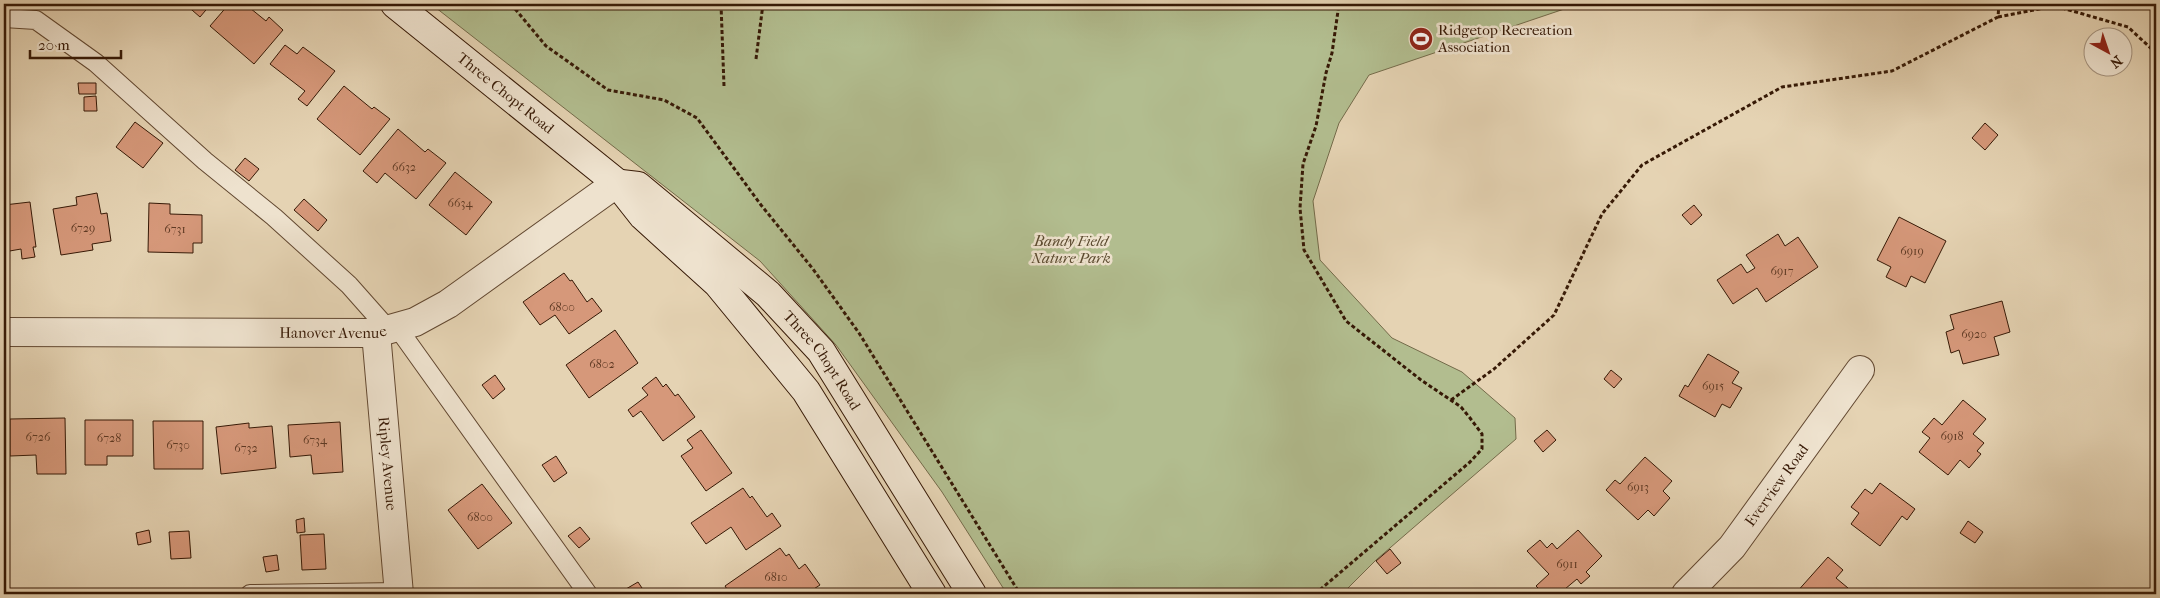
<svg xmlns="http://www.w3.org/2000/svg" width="2160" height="598" font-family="'IM FELL French Canon',serif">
  <rect width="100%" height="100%" fill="#e5d3b3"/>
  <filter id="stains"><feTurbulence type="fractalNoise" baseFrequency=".004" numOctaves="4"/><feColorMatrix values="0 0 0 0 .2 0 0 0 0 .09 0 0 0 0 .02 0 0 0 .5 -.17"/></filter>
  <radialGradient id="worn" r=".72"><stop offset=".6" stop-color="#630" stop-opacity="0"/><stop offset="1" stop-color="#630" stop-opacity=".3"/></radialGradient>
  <!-- green -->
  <path fill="#b2bd8f" stroke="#746b4a" d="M431 4H1579L1369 75 1339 123 1313 201 1320 260 1392 338 1462 372 1515 418 1516 439 1376 560 1342 594H1007L942 492 836 345 760 261Z"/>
  <!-- building -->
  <path fill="#d6987a" stroke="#361906" d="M185 4H211L200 17Z
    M229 4H245L266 21 269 17 283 30 254 64 210 26Z
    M285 45 297 54 303 47 335 71 307 106 298 99 305 91 270 64Z
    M78 83H96V94H79Z
    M344 86 372 109 374 107 390 119 360 155 317 119Z
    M96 96 97 111H84V97Z
    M135 122 163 143 143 168 116 147Z
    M1985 123 1998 135 1985 150 1972 138Z
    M398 129 425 152 428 149 446 163 416 199 385 173 377 183 363 171Z
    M245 158 259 169 249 181 235 170Z
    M455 172 492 202 466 235 429 205Z
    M97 193 101 214 107 213 111 241 92 244 93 250 61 255 53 209 77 205 76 197Z
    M304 199 327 220 318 231 294 210Z
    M30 202 36 247H33L35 257 22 259 21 249 4 252V205Z
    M149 203 170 204V214L202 215V243H193V253L148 252Z
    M1694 205 1702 215 1691 225 1682 215Z
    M1899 217 1946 241 1925 283 1911 276 1906 287 1886 277 1891 267 1877 260Z
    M1778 234 1785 246 1798 237 1818 267 1766 302 1757 288 1733 304 1717 280 1741 264 1747 273 1755 268 1746 255Z
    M564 273 570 281 572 280 587 302 592 298 602 311 569 334 555 315 540 325 523 302Z
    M2002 301 2010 332 1994 337 1999 355 1963 364 1959 350 1951 353 1946 332 1954 329 1950 315Z
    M615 330 638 363 589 398 566 365Z
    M1708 354 1739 372 1732 383 1742 388 1730 408 1722 404 1715 417 1679 396 1685 385 1688 387Z
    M1611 370 1622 379 1614 388 1604 379Z
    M495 375 505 389 493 399 482 385Z
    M656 377 663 387 666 384 675 396 678 394 695 417 663 441 641 411 633 417 628 410 648 395 642 388Z
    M1963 400 1986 419 1973 434 1984 443 1977 451 1981 454 1969 468 1960 460 1948 475 1919 452 1930 438 1922 432 1934 418 1942 425Z
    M65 418 66 474H37L36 455 10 456V419Z
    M85 420H133V456H107V465H85Z
    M153 421H203V469H154Z
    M340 422 343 472 313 474 311 455 290 457 288 425Z
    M249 423V428L272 426 276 468 221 474 216 427Z
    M701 430 732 473 706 491 681 456 693 448 687 440Z
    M1547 430 1556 440 1543 452 1534 441Z
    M556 456 567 473 554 482 542 465Z
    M1645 457 1672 481 1663 491 1670 498 1654 516 1648 510 1638 520 1606 490 1615 480 1620 484Z
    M1880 483 1915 509 1907 520 1902 516 1880 546 1851 524 1859 513 1851 507 1865 489 1872 494Z
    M482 484 512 523 478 549 448 510Z
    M743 488 750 498 752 496 767 517 772 513 781 526 746 550 731 527 706 544 691 523Z
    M304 518 305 532 297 533 296 520Z
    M1968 521 1983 532 1975 543 1960 533Z
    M580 527 590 539 579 548 568 536Z
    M149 530 151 542 138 545 136 533Z
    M1578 530 1602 556 1586 572 1590 576 1581 584 1577 579 1559 594H1544L1536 586 1549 574 1527 551 1540 540 1547 548 1552 543 1557 549Z
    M189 531 191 558 171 559 169 532Z
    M324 534 326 569 302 570 300 535Z
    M780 548 786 556 789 554 799 569 805 564 820 585 806 594H768L767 592 760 594 758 591 753 594H730L725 586Z
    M1390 549 1401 563 1387 574 1376 561Z
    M277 555 279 570 266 572 263 557Z
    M1828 557 1843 570 1836 578 1848 588 1846 590 1850 594H1795Z
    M638 582 646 594H630L626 589Z"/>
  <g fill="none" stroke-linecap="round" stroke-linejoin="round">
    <!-- service casing -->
    <g stroke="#624831" stroke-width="20">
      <path id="service" d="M4 18 36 20 96 63 205 161 274 217 349 285 388 329
        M397 327 588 594
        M250 594 399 592"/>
    </g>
    <!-- minor casing -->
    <g stroke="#624831" stroke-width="30">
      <g id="minor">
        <path id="s1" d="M4 332 376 333 415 322 448 304 617 183"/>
        <path id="s2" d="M376 333 399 594"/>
        <path id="s3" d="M1686 594 1732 547 1860 370"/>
      </g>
    </g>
    <!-- secondary casing -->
    <g stroke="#361906" stroke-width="30">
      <g id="secondary">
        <path id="s4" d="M395 4 617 183 643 216 718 284 806 391 932 594"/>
        <path id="s5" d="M621 184 638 186 768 294 821 351 972 594"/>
      </g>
    </g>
    <!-- path -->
    <path stroke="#361906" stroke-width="3" stroke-dasharray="4 2.5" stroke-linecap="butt" d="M511 4 546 46 608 90 664 100 697 118 761 205 813 269 859 333 1020 594
      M721 4 724 86
      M1998 17 2055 6 2128 27 2156 53
      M756 59 763 4
      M1451 400 1494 369 1554 315 1602 214 1642 165 1782 87 1892 71 1998 17 1999 4
      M1315 594 1470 462 1482 449V434L1470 418 1461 407 1421 380 1346 321 1304 250 1300 208 1303 164 1316 126 1326 73 1332 53 1339 4"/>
    <!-- service -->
    <use href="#service" stroke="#eee2ce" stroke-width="18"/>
    <!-- minor -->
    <use href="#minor" stroke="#eee2ce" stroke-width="28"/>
    <!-- secondary -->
    <use href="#secondary" stroke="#eee2ce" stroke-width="28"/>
  </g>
  <!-- icons -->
  <defs>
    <g id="stadium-disc" transform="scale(1.25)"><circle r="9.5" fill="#8f2418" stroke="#eee2ce"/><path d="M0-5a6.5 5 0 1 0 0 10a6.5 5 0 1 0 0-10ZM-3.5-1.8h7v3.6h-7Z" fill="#fff"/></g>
  </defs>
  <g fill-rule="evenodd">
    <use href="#stadium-disc" x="1421" y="39"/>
  </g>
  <g text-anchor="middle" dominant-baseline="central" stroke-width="5" stroke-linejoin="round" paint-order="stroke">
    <!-- number labels -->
    <g font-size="12" fill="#5e3923">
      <text x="404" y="167">6632</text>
      <text x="460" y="203">6634</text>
      <text x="83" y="228">6729</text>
      <text x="175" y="229">6731</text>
      <text x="1912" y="251">6919</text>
      <text x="1782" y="271">6917</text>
      <text x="562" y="307">6800</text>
      <text x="1974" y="334">6920</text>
      <text x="602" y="364">6802</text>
      <text x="1713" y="386">6915</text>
      <text x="1952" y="436">6918</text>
      <text x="38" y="437">6726</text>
      <text x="109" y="438">6728</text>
      <text x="315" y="440">6734</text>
      <text x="178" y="445">6730</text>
      <text x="246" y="448">6732</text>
      <text x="1638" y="487">6913</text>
      <text x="480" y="517">6800</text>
      <text x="1567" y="564">6911</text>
      <text x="776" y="577">6810</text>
    </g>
    <!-- poi labels -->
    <g font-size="15" fill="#361906" stroke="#eee2ce" text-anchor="start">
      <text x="1438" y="30">Ridgetop Recreation<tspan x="1438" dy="17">Association</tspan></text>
    </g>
    <!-- street labels -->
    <g font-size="15" fill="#361906" stroke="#eee2ce">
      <text stroke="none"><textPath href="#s4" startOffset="142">Three Chopt Road</textPath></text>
      <text stroke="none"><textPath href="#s1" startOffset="329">Hanover Avenue</textPath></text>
      <text stroke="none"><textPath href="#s5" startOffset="272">Three Chopt Road</textPath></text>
      <text stroke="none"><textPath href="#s2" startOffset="131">Ripley Avenue</textPath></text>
      <text stroke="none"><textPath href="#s3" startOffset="142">Everview Road</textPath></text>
    </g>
    <!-- park labels -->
    <g font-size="15" font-style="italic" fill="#5b4a2f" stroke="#eee2ce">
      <text x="1071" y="241">Bandy Field<tspan x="1071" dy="17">Nature Park</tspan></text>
    </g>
  </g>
  <!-- margin -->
  <rect width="2160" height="598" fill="none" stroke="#e5d3b3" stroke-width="20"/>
  <rect x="5" y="5" width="2150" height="588" fill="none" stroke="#361906" stroke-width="2.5"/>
  <rect x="10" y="10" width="2140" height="578" fill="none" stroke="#361906"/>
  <!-- north arrow -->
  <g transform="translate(2108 52) rotate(140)"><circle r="24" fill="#eee2ce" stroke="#a4927e"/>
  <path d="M0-4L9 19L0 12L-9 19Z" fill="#8f2418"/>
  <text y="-8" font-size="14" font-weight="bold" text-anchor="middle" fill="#361906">N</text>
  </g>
  <!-- scale -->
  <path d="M30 50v8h91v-8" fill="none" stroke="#361906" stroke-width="2.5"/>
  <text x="38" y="50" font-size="15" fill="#361906" stroke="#eee2ce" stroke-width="4" paint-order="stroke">20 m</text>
  <rect width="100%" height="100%" filter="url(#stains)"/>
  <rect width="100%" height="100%" fill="url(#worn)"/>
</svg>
